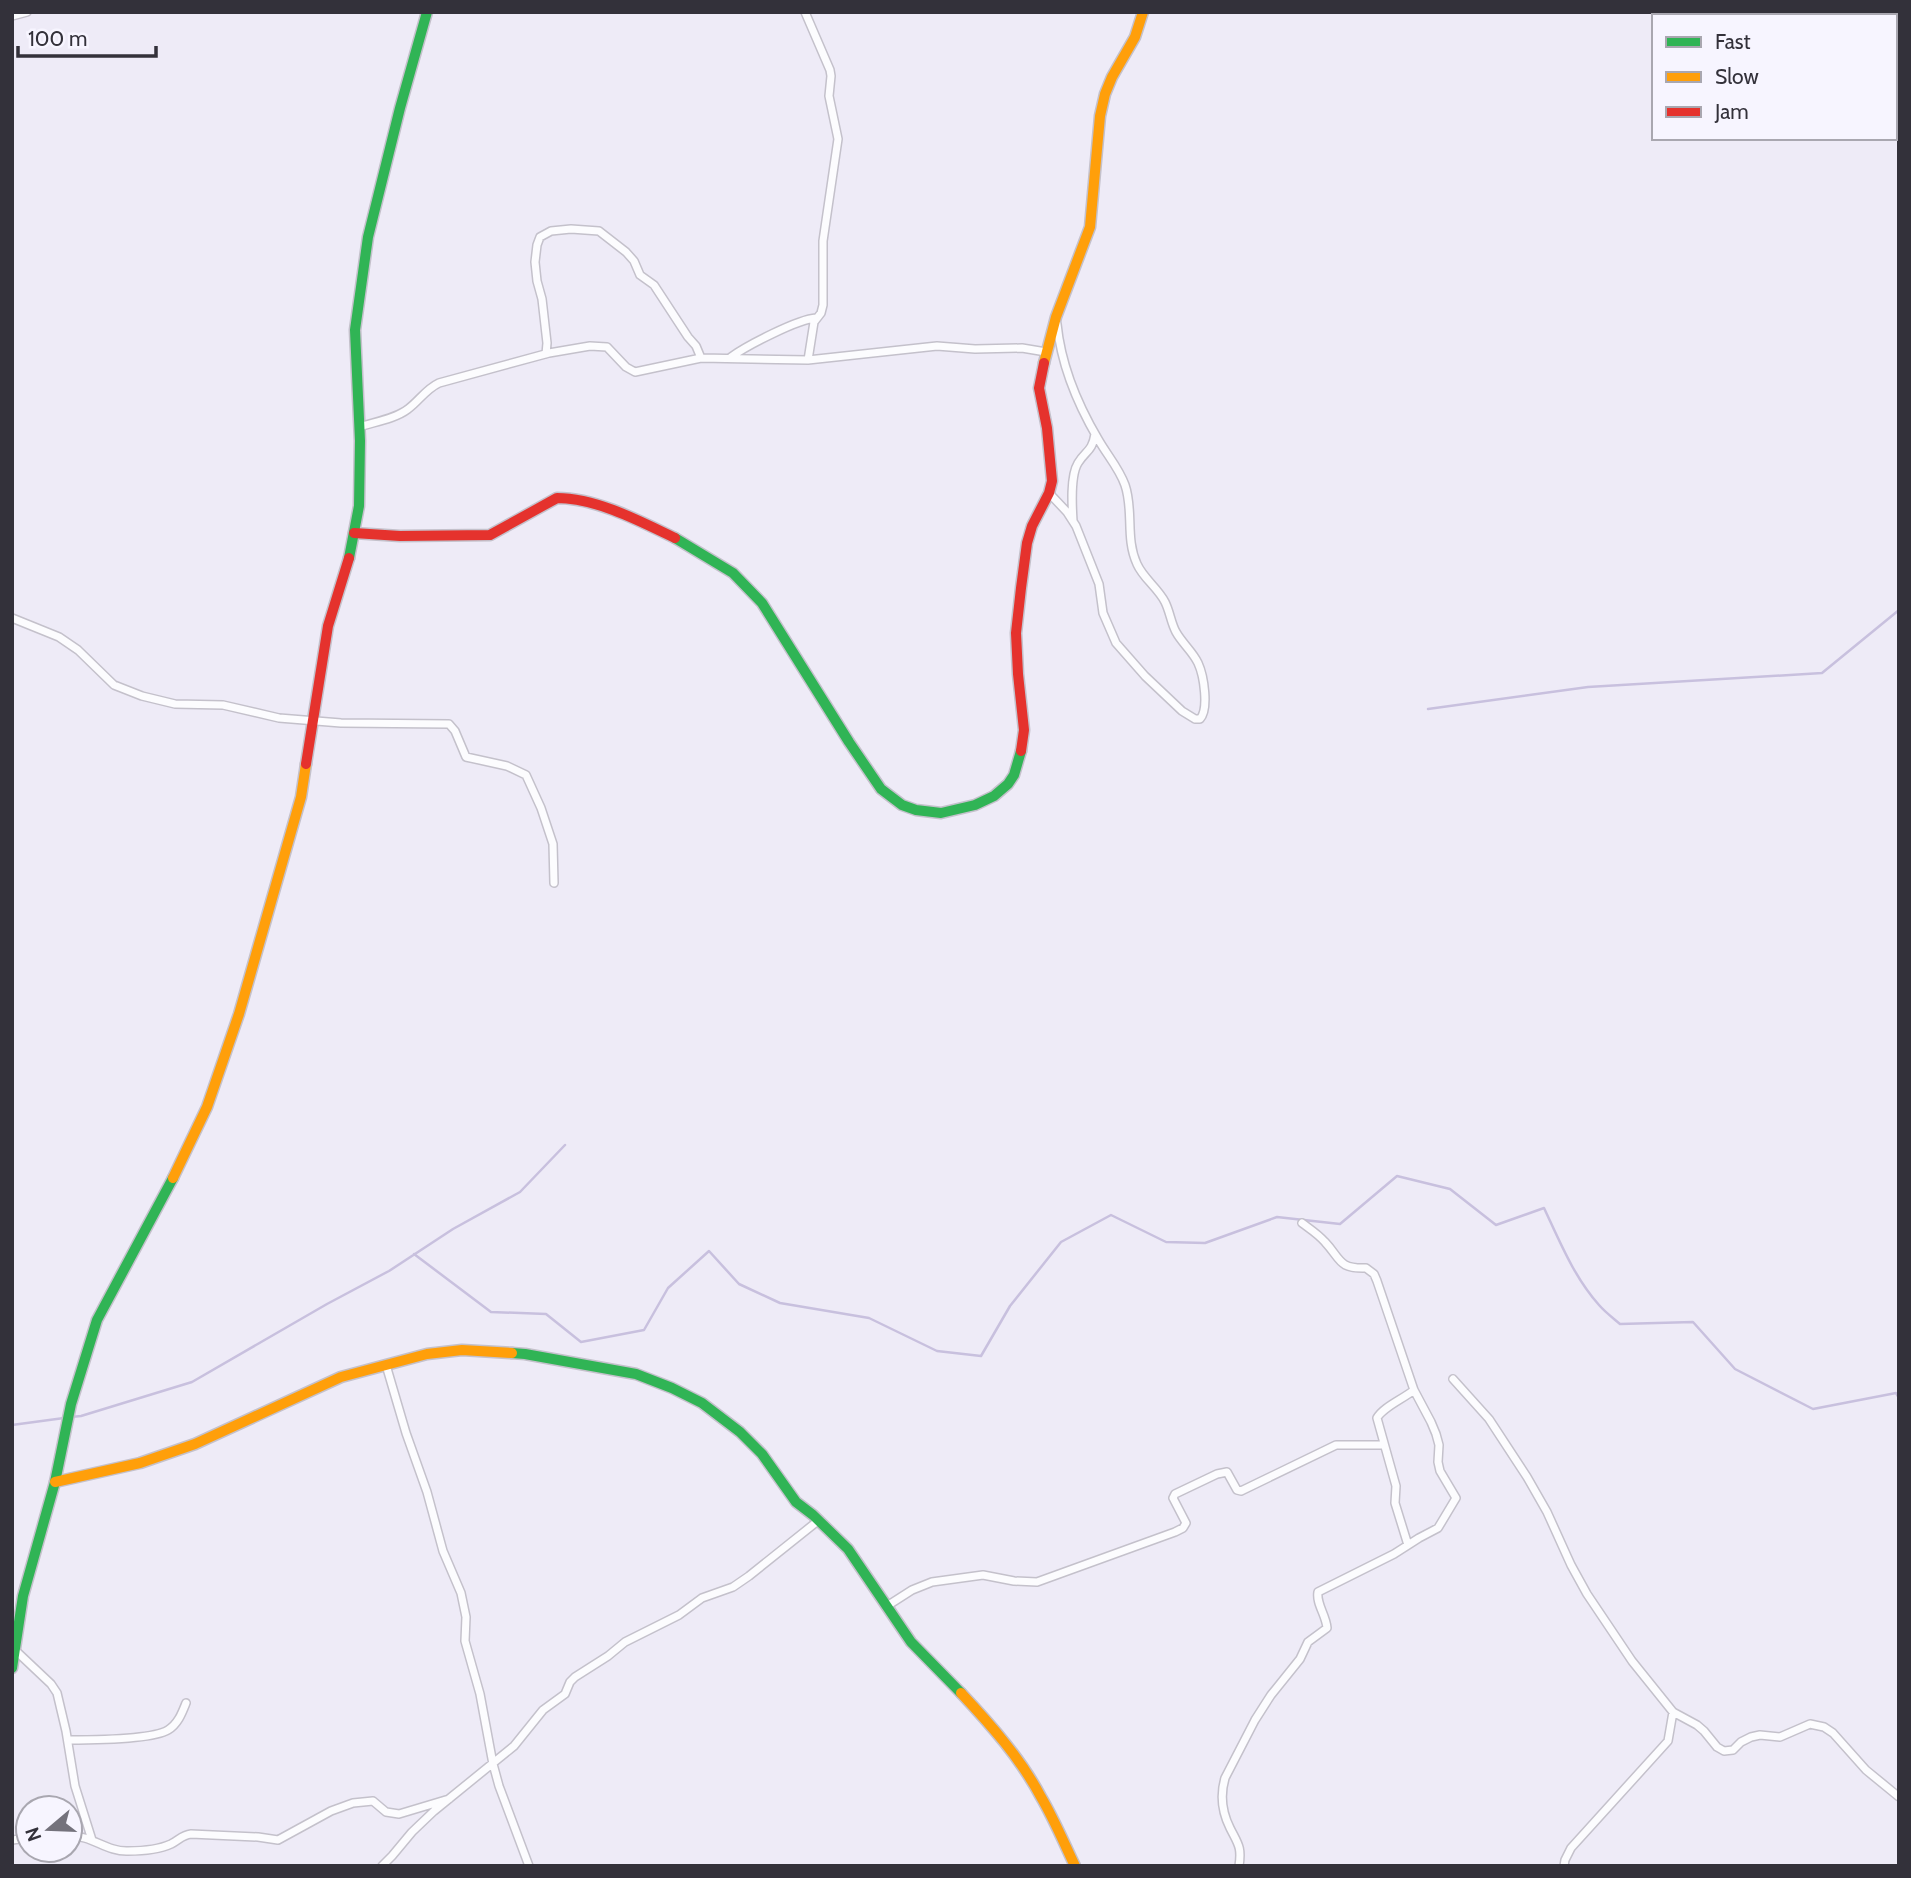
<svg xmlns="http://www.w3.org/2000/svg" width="1911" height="1878" font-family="Cabin,sans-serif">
  <rect width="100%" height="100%" fill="#eeebf7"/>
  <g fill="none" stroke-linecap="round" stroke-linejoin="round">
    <!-- stream -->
    <path stroke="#c8c0de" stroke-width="2.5" d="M1428 709 1588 687 1822 673 1899 610
      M414 1254 491 1312 546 1314 581 1342 644 1330 668 1288 709 1251 739 1284 780 1303 869 1318 937 1351 981 1356 1010 1306 1061 1242 1111 1215 1166 1242 1205 1243 1277 1217 1340 1224 1397 1176 1450 1189 1496 1225 1544 1208C1560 1242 1574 1277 1599 1305 1605 1312 1613 1318 1620 1324L1693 1322 1735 1369 1813 1409 1896 1393 1899 1398
      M71 1417 81 1416 192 1382 327 1304 389 1271 453 1229 520 1192 565 1145
      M12 1425 64 1418"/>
    <!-- street casing -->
    <g stroke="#c4c1cb" stroke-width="10">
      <path id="street" d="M805 12 830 70 831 76 829 96 838 139 823 241V305L821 313 814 322 808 360
        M12 16 27 12
        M546 354 547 343 542 299 537 281 535 262 537 245 540 237 551 231 571 229 599 231 626 252 634 261 640 275 654 285 688 337 696 346 701 358
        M731 357C746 346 798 319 816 318
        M359 427C374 422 395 419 408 409 419 401 426 389 439 383L549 353 590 346 607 347 626 367 635 372 701 358 808 360 937 346 975 349 1022 348 1046 352
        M1049 493 1067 512 1076 526 1099 584 1103 613 1116 643 1145 676 1182 711 1195 719H1200C1209 709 1204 676 1198 663 1193 652 1182 643 1176 632 1171 623 1170 612 1165 602 1158 588 1143 578 1137 564 1125 538 1134 511 1125 485 1119 468 1107 455 1098 439 1078 405 1061 364 1057 324
        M1073 521C1072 506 1070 476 1078 463 1086 450 1092 452 1095 434
        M12 618 59 637 78 650 114 685 142 696 175 704 223 705 279 718 341 723 449 724 455 731 466 757 507 766 526 775 541 808 553 844 554 883
        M386 1365 406 1433 427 1492 443 1551 461 1593 466 1617 465 1641 480 1694 493 1764 499 1786 529 1866
        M1453 1379 1489 1419 1527 1477 1547 1512 1571 1565 1587 1594 1632 1661 1673 1712 1697 1725 1704 1731 1717 1747 1724 1751 1733 1750 1741 1742 1751 1737 1760 1735 1780 1737 1810 1724 1824 1727 1833 1733 1866 1770 1899 1797
        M1408 1545 1395 1503 1396 1486 1377 1418C1383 1407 1403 1399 1414 1390
        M887 1606 912 1590 932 1582 983 1575 1014 1581 1037 1582 1175 1532 1183 1528 1186 1523 1173 1498 1175 1494 1217 1474 1227 1472 1237 1490 1241 1491 1336 1445H1384
        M15 1650 51 1684 57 1693 66 1731 75 1786 92 1840
        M68 1740C89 1740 151 1740 168 1730 178 1724 182 1713 186 1703
        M70 1836C91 1835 107 1852 128 1851 143 1851 158 1850 171 1844 179 1840 182 1835 191 1834L258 1837 278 1840 331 1811 353 1803 373 1801 386 1812 399 1814 449 1799
        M12 1840 28 1838
        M382 1866 392 1856 412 1832 434 1811 514 1746 543 1710 565 1694 570 1682 575 1677 608 1656 625 1642 679 1615 702 1598 733 1587 749 1576 819 1520
        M1239 1866C1242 1847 1238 1844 1230 1828 1222 1812 1220 1795 1225 1778L1255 1720 1271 1695 1300 1659 1308 1642 1327 1628C1326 1615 1316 1604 1318 1592L1394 1554 1419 1538 1438 1528 1456 1498 1440 1471 1438 1462 1439 1445 1436 1434 1431 1422 1414 1390 1377 1281 1374 1274 1366 1268C1338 1269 1341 1259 1325 1242 1318 1234 1310 1229 1302 1223
        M1564 1866 1565 1860 1571 1848 1668 1741 1673 1712"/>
    </g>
    <!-- fast casing -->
    <g stroke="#c4c1cb" stroke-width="13">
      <path id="fast" d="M675 538 733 573 762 603 849 742 881 789 902 805 916 810 941 813 975 805 994 796 1008 784 1014 775 1021 751
        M349 558 359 506 360 441 355 330 368 237 400 108 427 12
        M512 1353 525 1354 636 1374 672 1388 702 1403 740 1432 762 1454 796 1502 813 1515 848 1549 911 1642 961 1693
        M12 1668 23 1596 55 1482 71 1404 97 1320 173 1178"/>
    </g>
    <!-- slow casing -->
    <g stroke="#c4c1cb" stroke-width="13">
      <path id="slow" d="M1044 363 1056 317 1090 227 1100 116 1105 94 1112 77 1135 37 1143 12
        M173 1178 207 1107 239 1014 301 797 306 764
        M55 1482 140 1463 195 1444 341 1377 427 1354 462 1350 512 1353
        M961 1693C991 1725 1021 1759 1041 1797 1054 1819 1064 1843 1075 1866"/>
    </g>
    <!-- jam casing -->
    <g stroke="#c4c1cb" stroke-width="13">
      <path id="jam" d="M354 533 400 536 490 535 557 498C596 498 640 521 675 538
        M1021 751 1024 730 1018 674 1016 633 1021 588 1027 543 1032 526 1049 493 1052 481 1047 428 1039 388 1044 363
        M306 764 328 626 349 558"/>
    </g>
    <!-- street -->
    <use href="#street" stroke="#fcfcfe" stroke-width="7"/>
    <!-- fast -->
    <use href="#fast" stroke="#30b455" stroke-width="10"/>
    <!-- slow -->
    <use href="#slow" stroke="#ff9f0a" stroke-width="10"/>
    <!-- jam -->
    <use href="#jam" stroke="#e5322d" stroke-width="10"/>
  </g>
  <!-- border -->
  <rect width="1911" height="1878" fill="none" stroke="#33313a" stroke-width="28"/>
  <!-- legend -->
  <rect x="1652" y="14" width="245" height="126" fill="#f7f5ff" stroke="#a9a7b0" stroke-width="2"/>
  <rect x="1666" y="37" width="35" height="10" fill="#30b455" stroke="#a9a7b0" stroke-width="2"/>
  <text x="1715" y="49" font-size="21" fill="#33313a">Fast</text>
  <rect x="1666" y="72" width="35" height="10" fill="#ff9f0a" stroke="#a9a7b0" stroke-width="2"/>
  <text x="1715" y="84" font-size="21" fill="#33313a">Slow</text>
  <rect x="1666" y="107" width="35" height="10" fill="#e5322d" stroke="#a9a7b0" stroke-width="2"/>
  <text x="1715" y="119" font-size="21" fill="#33313a">Jam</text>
  <!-- north arrow -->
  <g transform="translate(49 1829) rotate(251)"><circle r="33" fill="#f7f5ff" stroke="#a9a7b0" stroke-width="2"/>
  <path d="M0-5L12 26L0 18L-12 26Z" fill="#74727c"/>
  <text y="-10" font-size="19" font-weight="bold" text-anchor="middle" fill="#33313a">N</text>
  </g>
  <!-- scale -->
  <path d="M18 46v10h138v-10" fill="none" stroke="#33313a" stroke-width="3.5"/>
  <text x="28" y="46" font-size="21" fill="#33313a" stroke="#f7f5ff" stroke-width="5" paint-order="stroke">100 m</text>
</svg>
